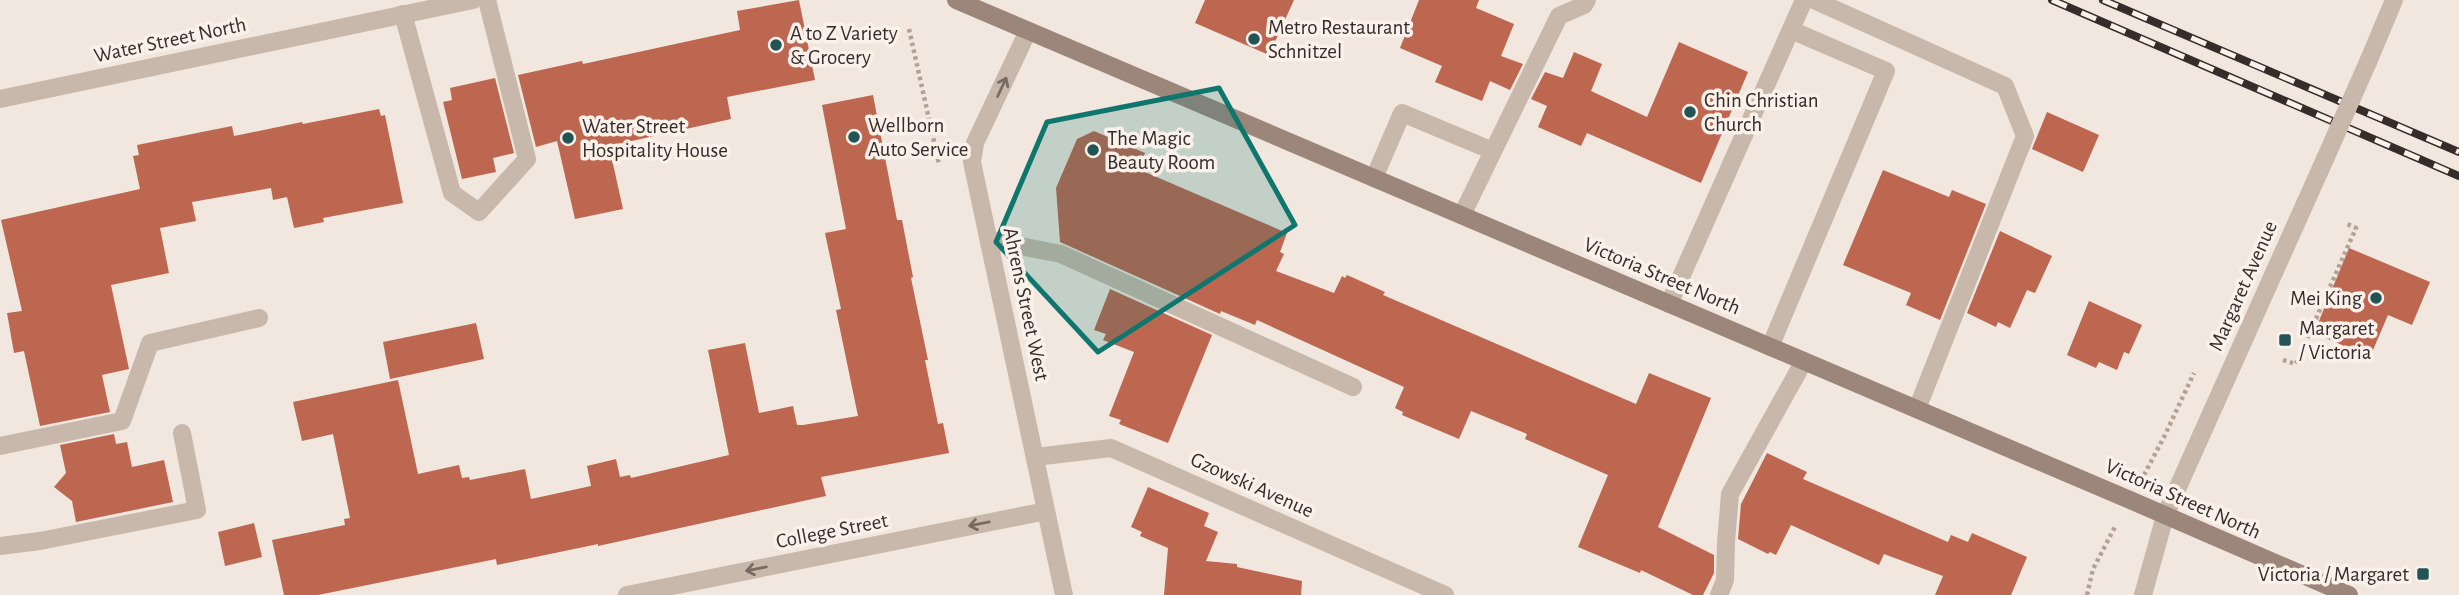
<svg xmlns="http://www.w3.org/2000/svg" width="2459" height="595" font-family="'Alegreya Sans',sans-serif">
  <rect width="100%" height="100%" fill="#f1e7de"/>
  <!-- building -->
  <path fill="#bd6650" d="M799 0 815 80 727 97 731 119 609 146 623 209 575 219 557 141 536 147 518 75 582 61 583 64 740 30 737 11Z
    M1205 0H1294L1269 55 1195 23Z
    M1419 0H1479L1476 8 1514 24 1501 56 1523 64 1510 90 1490 81 1482 101 1435 82 1442 66 1400 48Z
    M1679 42 1748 72 1701 183 1587 133 1581 146 1538 127 1547 106 1531 99 1545 72 1563 78 1574 52 1602 64 1591 91 1647 117Z
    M495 78 514 153 493 158 496 172 462 179 443 102 452 100 450 88Z
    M873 95 897 220H902L913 277 911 278 928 360H925L938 424 943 423 949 453 821 477 826 496 598 546V544L497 565 496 559 318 595H284L272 540 345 525 344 519 350 518 333 434 302 441 293 402 398 380 418 474 459 465 462 478 469 477 470 480 525 469 531 499 591 486 587 466 616 459 620 477 630 475 631 478 729 455 708 350 745 343 759 413 793 406 797 425H803L858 416 836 310 841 309 825 233 846 229 822 105Z
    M379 109 381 116 385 115 403 203 323 218 324 222 294 228 287 197 273 200 271 188 192 202 196 221 160 228 169 273 111 285 129 369 102 375 110 412 40 426 24 351 14 353 7 313 22 311 1 220 140 189 133 156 139 155 137 145 232 126 234 136 302 122 303 124Z
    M2047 112 2099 135 2083 172 2032 149Z
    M1094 131 1145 153 1138 169 1287 233 1280 252 1284 254 1276 271 1334 293 1342 276 1345 278 1347 275 1385 292 1383 295 1636 404 1649 373 1711 398 1658 527 1714 555V573L1703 595H1693L1641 570 1640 573 1578 547 1608 475 1525 439 1527 434 1471 411 1459 439 1402 415 1403 412 1395 408 1404 387 1257 320 1255 325 1221 311 1220 314 1060 242 1056 188 1077 139Z
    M1883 170 1949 197 1952 190 1986 204 1940 320 1906 305 1911 293 1843 265Z
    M2000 231 2052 256 2035 293 2027 290 2010 328 1998 322 1996 327 1967 313Z
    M2349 248 2430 282 2412 325 2388 315 2370 357 2314 333Z
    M1110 289 1212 335 1168 443 1119 424 1121 420 1109 416 1134 352 1103 340 1106 334 1094 330Z
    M2089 301 2142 325 2129 354 2124 352 2117 370 2099 362 2096 368 2067 355Z
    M476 323 484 359 390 379 383 342Z
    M114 434 116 444 127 442 132 467 164 460 173 502 76 522 72 501 54 487 66 473 60 445Z
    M1767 453 1807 472 1803 479 1948 542 1951 535 1968 542 1972 533 2027 557 2011 595H1935L1943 576 1884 554 1879 565 1791 525 1776 555 1770 552 1768 554 1738 539 1741 504Z
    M1148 487 1209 513 1204 526 1218 532 1206 561 1237 564V567L1302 581 1301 595H1164L1168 548 1140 536 1142 532 1131 527Z
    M254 523 262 557 225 566 218 532Z"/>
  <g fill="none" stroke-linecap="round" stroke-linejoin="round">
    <!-- path -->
    <path stroke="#b4a195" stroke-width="4.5" stroke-dasharray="3.5 3.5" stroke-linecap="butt" d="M909 29 939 164
      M2283 360 2296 364 2356 228 2347 224
      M2144 475 2164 437 2194 373
      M2087 595 2093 569 2116 525"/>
    <!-- service -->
    <path stroke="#c8b7ab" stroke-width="18" d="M1814 0 2005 86 2025 136 1917 409
      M403 14 452 193 479 212 527 159 487 0
      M1374 178 1402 113 1493 151
      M1462 215 1559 16 1584 5 1587 0
      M989 240 1061 254 1353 387
      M1669 304 1804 0
      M1770 347 1886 71 1791 30
      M0 446 122 421 150 343 259 318
      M1035 457 1111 448 1445 595
      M0 546 40 541 197 510 182 433
      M1719 595 1725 580 1726 542 1730 494 1804 361"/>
    <!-- minor -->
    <path stroke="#c8b7ab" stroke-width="18" d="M1028 31 975 143 972 162 1064 595
      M0 99 473 0
      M627 595 1046 511
      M2143 595 2165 516"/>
    <!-- tertiary -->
    <path stroke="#c8b7ab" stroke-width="18" d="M2368 62 2394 0
      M2165 516 2325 159"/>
    <!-- secondary -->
    <path stroke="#9c867c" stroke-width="18" d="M956 0 2130 500 2349 595"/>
    <!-- rail casing -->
    <g stroke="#362d2a" stroke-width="8">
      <path id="rail" d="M2052 0 2459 176
        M2103 0 2459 152"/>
    </g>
    <!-- rail -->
    <use href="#rail" stroke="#f9f1ea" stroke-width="5" stroke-dasharray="16" stroke-linecap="butt"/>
    <!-- tertiary-bridge -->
    <path stroke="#c8b7ab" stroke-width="18" d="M2325 159 2368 62"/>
  </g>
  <!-- one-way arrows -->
  <defs><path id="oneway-shaft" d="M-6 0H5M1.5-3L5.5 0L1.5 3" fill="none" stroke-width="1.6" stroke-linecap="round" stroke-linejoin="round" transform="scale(1.75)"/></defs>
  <g stroke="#786b64">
    <use href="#oneway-shaft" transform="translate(1002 87) rotate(-65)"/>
    <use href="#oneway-shaft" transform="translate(979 524) rotate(169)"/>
    <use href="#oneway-shaft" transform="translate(756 569) rotate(169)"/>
  </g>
  <!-- marked area -->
  <path fill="#0f766e" fill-opacity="0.2" stroke="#0f766e" stroke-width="5" stroke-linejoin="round" d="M1219 88 1295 225 1098 352 996 242 1047 122Z"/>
  <!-- markers -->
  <g fill="#225355" stroke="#f9f1ea" stroke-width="2.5">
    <circle cx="1254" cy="39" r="7"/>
    <circle cx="776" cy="45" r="7"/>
    <circle cx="1690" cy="112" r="7"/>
    <circle cx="854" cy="137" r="7"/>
    <circle cx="568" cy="138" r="7"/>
    <circle cx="1093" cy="150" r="7"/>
    <circle cx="2376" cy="298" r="7"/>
    <rect x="2278" y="333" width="14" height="14" rx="3.5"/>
    <rect x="2416" y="567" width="14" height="14" rx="3.5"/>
  </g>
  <g text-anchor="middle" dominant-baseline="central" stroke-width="7" stroke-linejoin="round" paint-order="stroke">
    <!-- poi labels -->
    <g font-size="21" fill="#362d2a" stroke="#f9f1ea" text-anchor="start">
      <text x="1268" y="27">Metro Restaurant<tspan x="1268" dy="24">Schnitzel</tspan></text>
      <text x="790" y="33">A to Z Variety<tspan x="790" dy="24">&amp; Grocery</tspan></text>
      <text x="1704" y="100">Chin Christian<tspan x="1704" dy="24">Church</tspan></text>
      <text x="868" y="125">Wellborn<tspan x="868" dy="24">Auto Service</tspan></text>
      <text x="582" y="126">Water Street<tspan x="582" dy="24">Hospitality House</tspan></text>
      <text x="1107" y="138">The Magic<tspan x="1107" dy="24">Beauty Room</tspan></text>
      <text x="2362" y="298" text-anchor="end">Mei King</text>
      <text x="2299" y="328">Margaret<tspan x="2299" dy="24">/ Victoria</tspan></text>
      <text x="2409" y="574" text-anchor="end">Victoria / Margaret</text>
    </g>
    <!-- street labels -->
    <g font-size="21" fill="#362d2a" stroke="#f9f1ea">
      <text transform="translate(170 40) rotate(-12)">Water Street North</text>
      <text transform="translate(1662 276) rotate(23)">Victoria Street North</text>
      <text transform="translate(2243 286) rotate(-66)">Margaret Avenue</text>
      <text transform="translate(1026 304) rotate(78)">Ahrens Street West</text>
      <text transform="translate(1252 485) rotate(24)">Gzowski Avenue</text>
      <text transform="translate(2183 499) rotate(24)">Victoria Street North</text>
      <text transform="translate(832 531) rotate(-11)">College Street</text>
    </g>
  </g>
</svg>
